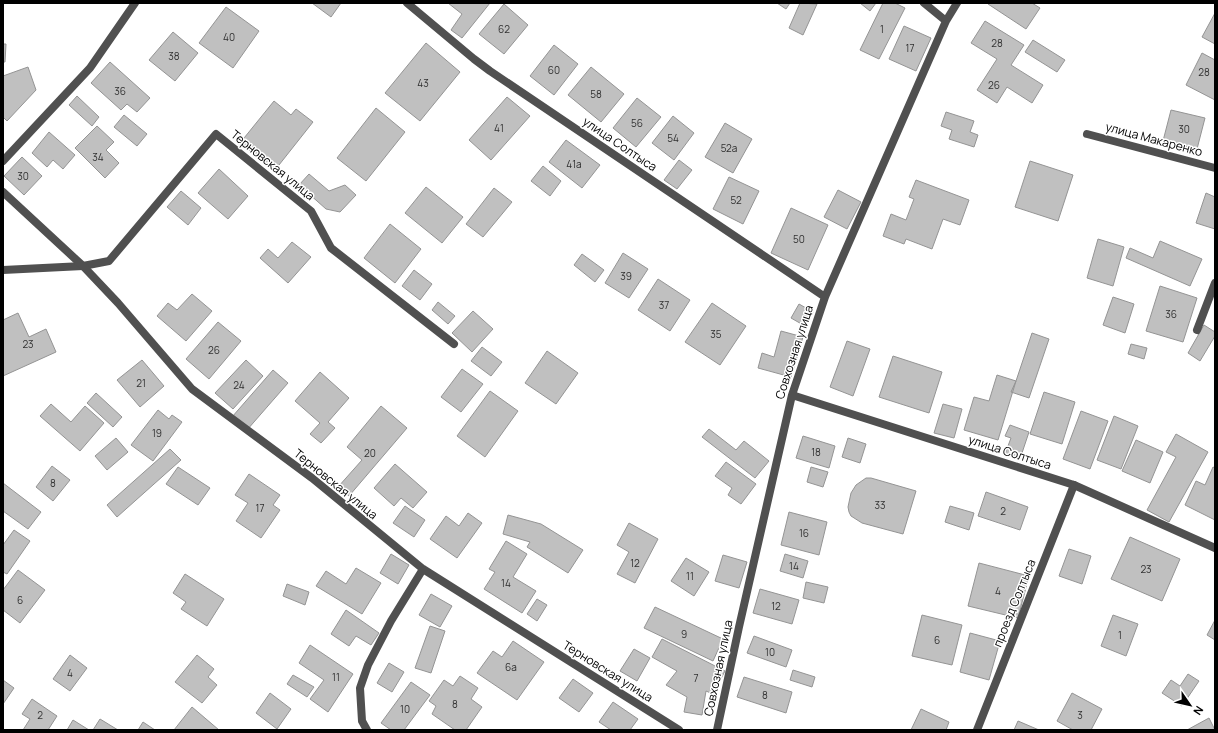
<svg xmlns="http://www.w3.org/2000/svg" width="1218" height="733" font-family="Manrope,sans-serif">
  <rect width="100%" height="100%" fill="#fff"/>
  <!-- building -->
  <path fill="#c0c0c0" stroke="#949494" d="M312 3H341L331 17Z
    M448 3H490L462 38 451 30 462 14Z
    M777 3H790L786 9Z
    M800 3 817 4 803 35 789 28Z
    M860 3H876L870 11Z
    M883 3H895L905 8 879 59 860 50Z
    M989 3H1032L1040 8 1026 29 988 4Z
    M504 4 528 25 504 54 479 34Z
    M226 7 259 31 233 68 199 43Z
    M1215 13V44L1202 37Z
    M985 21 1024 45 1011 65 1043 85 1032 103 1007 87 997 103 977 90 997 59 971 43Z
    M904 26 931 38 916 71 889 59Z
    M173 32 198 53 175 81 149 60Z
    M1033 40 1065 60 1057 72 1025 52Z
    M426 43 460 72 420 121 385 93Z
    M3 44H6L5 62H3Z
    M554 45 578 64 554 95 530 76Z
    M1202 53 1215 60V100L1186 85Z
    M110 62 150 98 137 112 127 104 121 110 91 83Z
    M28 67 36 90 7 121 3 117V76Z
    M591 67 624 94 601 122 568 95Z
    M77 96 99 117 92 126 69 105Z
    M507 97 530 116 491 160 469 140Z
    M637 98 661 117 636 147 613 128Z
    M274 101 291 115 296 109 313 122 275 170 240 143Z
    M376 108 405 132 366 181 337 158Z
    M1171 110 1205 118 1197 149 1163 141Z
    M946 112 974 121 970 132 978 135 974 147 949 139 952 130 941 126Z
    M124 115 147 134 137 146 114 127Z
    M673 116 694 133 674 160 652 143Z
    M725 123 752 139 733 173 705 157Z
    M97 126 114 142 106 150 119 163 105 178 75 148Z
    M49 132 75 155 63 169 53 160 47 167 32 153Z
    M566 140 600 165 582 188 549 162Z
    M22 157 42 176 24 195 4 176Z
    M679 160 692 170 677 189 664 180Z
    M1030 161 1073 175 1058 221 1015 207Z
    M543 166 561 181 550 196 531 181Z
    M219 169 248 196 228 219 198 193Z
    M309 174 329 191 345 185 356 195 340 212 326 209 299 185Z
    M729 177 759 191 743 224 713 209Z
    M916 180 969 200 960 225 943 219 932 249 906 239 904 244 883 236 891 214 906 220 914 199 909 197Z
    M426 187 463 217 442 243 405 213Z
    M494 188 512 202 483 237 466 224Z
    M838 190 861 202 847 229 824 217Z
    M181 191 201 208 188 225 167 207Z
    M1206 193 1215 197V229L1196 223Z
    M791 208 828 225 808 270 771 253Z
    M390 224 421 249 395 283 364 258Z
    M1098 239 1124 247 1113 286 1087 278Z
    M1160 241 1202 259 1190 286 1126 258 1130 248 1153 258Z
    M292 242 311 257 288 283 260 258 268 249 278 258Z
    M623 253 648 269 629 298 605 283Z
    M582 254 604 270 595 282 574 265Z
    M414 270 432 284 420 300 402 286Z
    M658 279 690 300 670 331 638 310Z
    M1160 286 1197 298 1183 342 1146 331Z
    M192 294 212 311 186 341 157 316 168 303 177 310Z
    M1113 297 1134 304 1125 333 1103 325Z
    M438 302 455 316 448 324 432 310Z
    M712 303 746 326 720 365 685 342Z
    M799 304 813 312 805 326 791 318Z
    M473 311 493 329 472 352 452 333Z
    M18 313 29 337 46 329 56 352 3 376V320Z
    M218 322 241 341 209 379 186 359Z
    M1204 325 1215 332V336L1200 361 1188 353Z
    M781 331 803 337 791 377 758 368 762 353 774 357Z
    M1032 333 1049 339 1029 398 1011 392 1016 381Z
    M847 341 870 349 853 396 830 387Z
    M1131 344 1147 348 1144 359 1128 354Z
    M482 347 502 362 491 376 471 361Z
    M547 351 578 373 556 404 525 383Z
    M893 356 942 372 929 413 879 397Z
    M142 360 164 386 140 407 117 380Z
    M246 360 263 376 233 409 215 393Z
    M462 369 483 384 461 412 441 397Z
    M273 370 288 383 247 430 232 417Z
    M320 372 349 398 328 422 335 428 321 443 310 434 320 423 295 401Z
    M997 375 1016 381 998 440 964 430 974 397 989 401Z
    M490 391 518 411 485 457 457 436Z
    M1044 392 1075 402 1062 444 1030 434Z
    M96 393 122 417 113 427 87 403Z
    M51 404 71 422 85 406 104 423 80 451 40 416Z
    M943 404 962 409 954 438 934 433Z
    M381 406 407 428 349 496 338 487 362 460 347 447Z
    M158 410 169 419 172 415 182 422 153 461 131 445Z
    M1081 411 1108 421 1090 469 1063 459Z
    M1114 416 1138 426 1121 469 1097 460Z
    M1010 425 1029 432 1020 459 1005 454 1011 438 1005 436Z
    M709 429 736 450 744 441 769 461 755 478 702 437Z
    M1176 434 1208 452 1169 522 1147 510 1176 457 1166 452Z
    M803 436 835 446 829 468 796 458Z
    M116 438 128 452 107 470 95 456Z
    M848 438 866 444 860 463 842 457Z
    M1136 440 1163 452 1150 483 1122 471Z
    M170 449 181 460 117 517 107 505Z
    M726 462 756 484 741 504 728 495 732 488 715 476Z
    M395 464 427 492 413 508 401 498 394 506 374 488Z
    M52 466 70 480 53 501 36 487Z
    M178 467 210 488 198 505 166 484Z
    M811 467 828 472 823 487 807 482Z
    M1213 467 1215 468V520L1185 505 1196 481 1205 485Z
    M249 474 280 495 273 505 280 510 261 538 236 521 248 503 235 495Z
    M866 478H871L916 491 903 534 862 523 851 516 849 512 848 507 851 493 856 485Z
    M3 483 41 512 28 529 3 511Z
    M986 492 1028 507 1020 530 978 516Z
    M405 506 425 520 414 537 393 523Z
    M950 506 974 513 969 530 945 522Z
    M789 512 827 522 819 555 781 545Z
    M468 513 482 523 457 558 430 539 446 516 459 526Z
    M508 515 541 524 583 550 568 573 527 547 530 542 503 534Z
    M629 523 658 539 635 583 617 574 629 552 617 545Z
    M14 530 30 541 7 574 3 572V545Z
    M1130 537 1180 559 1162 601 1111 579Z
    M506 541 527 554 513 577 536 591 522 613 484 589 495 572 489 569Z
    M1069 549 1091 556 1082 584 1059 576Z
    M391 554 409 565 398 584 380 573Z
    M785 554 808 561 803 578 780 571Z
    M723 555 747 562 739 588 715 581Z
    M686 558 709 572 694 596 671 581Z
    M979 563 1029 576 1018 618 968 606Z
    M356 568 381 583 362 614 316 586 326 571 346 584Z
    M18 570 45 590 20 623 3 610V590Z
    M185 574 224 599 207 626 181 609 186 602 173 593Z
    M806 582 828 587 824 603 803 598Z
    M287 584 309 592 305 605 283 596Z
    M760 589 799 600 792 624 753 613Z
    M431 594 452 606 440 627 419 615Z
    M537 599 547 605 537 621 527 614Z
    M655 607 723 639 713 661 644 628Z
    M346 610 379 633 371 645 356 636 349 646 331 634Z
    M922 615 962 625 952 665 912 656Z
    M1113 615 1138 624 1126 656 1101 646Z
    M1215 620V640L1207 635Z
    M430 626 445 631 431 673 415 668Z
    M970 633 1000 641 989 680 960 672Z
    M754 636 792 650 786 667 747 653Z
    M662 639 725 671 713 694 706 691 702 715 684 712 687 697 666 685 677 671 652 657Z
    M513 641 544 662 517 700 477 673 493 651 502 657Z
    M310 645 353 674 328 712 310 699 324 680 299 663Z
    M634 649 650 658 637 681 620 671Z
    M70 655 87 668 70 691 53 679Z
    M197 655 214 669 208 677 217 685 202 703 175 682Z
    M389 663 404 672 392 692 377 683Z
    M793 670 815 677 812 687 790 680Z
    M1188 674 1199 681 1182 706 1162 693 1171 680 1180 686Z
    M293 675 314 687 307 697 287 684Z
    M460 676 478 688 471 699 482 707 466 730H455L432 714 436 706 429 701 444 680 453 686Z
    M744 677 792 692 786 713 737 697Z
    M573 679 593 693 579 712 559 698Z
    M3 680 14 688 3 704Z
    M411 682 430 695 404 730H391L381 723Z
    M270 693 291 709 277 729 256 713Z
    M1072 693 1102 709 1091 730H1073L1057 721Z
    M32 699 57 716 48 730H23L30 719 22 714Z
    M613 702 638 719 630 730H611L599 722Z
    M192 707 219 730H174Z
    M921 709 949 722 946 730H911Z
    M1209 718 1215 730H1187Z
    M100 719 118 730H93Z
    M73 720 89 730H67Z
    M1018 721 1039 730H1014Z
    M143 722 155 730H138Z"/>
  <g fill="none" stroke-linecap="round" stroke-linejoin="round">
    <!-- service -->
    <path stroke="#505050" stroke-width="8" d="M1087 134 1215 168
      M3 270 83 266 109 261 216 134 311 211 331 248 454 344
      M1197 330 1215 283
      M977 730 1074 485"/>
    <!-- minor -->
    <path stroke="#505050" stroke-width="8" d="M407 3 474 59 490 71 825 297
      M924 3 946 21
      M3 161 90 68 135 3
      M3 192 83 266 118 303 192 389 312 478 423 569 679 730
      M792 395 1074 485 1215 548
      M367 730 362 721 360 688 368 665 391 621 423 569
      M717 730 739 627 792 395 825 297 946 21 957 3"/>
  </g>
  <g text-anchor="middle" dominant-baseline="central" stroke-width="3" stroke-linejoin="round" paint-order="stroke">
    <!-- number labels -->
    <g font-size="10" fill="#303030">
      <text x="504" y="29">62</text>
      <text x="882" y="29">1</text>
      <text x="229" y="37">40</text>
      <text x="997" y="43">28</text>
      <text x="910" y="48">17</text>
      <text x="174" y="56">38</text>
      <text x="554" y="70">60</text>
      <text x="1204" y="72">28</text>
      <text x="423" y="83">43</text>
      <text x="994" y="85">26</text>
      <text x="120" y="91">36</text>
      <text x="596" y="94">58</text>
      <text x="637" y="123">56</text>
      <text x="499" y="128">41</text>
      <text x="1184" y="129">30</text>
      <text x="673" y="138">54</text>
      <text x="729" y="148">52а</text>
      <text x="98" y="157">34</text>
      <text x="574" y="164">41а</text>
      <text x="23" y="176">30</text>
      <text x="736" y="200">52</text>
      <text x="799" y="239">50</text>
      <text x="626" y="276">39</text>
      <text x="664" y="305">37</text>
      <text x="1171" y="314">36</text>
      <text x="716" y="334">35</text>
      <text x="28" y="344">23</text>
      <text x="214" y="350">26</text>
      <text x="141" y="383">21</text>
      <text x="239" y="385">24</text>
      <text x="157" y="433">19</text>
      <text x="816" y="452">18</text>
      <text x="370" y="453">20</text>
      <text x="53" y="483">8</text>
      <text x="880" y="505">33</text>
      <text x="260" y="508">17</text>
      <text x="1003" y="511">2</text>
      <text x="804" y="533">16</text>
      <text x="635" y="563">12</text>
      <text x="794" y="566">14</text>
      <text x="1146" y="569">23</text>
      <text x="690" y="576">11</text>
      <text x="506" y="583">14</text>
      <text x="998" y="591">4</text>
      <text x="20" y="600">6</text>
      <text x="776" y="606">12</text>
      <text x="684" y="634">9</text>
      <text x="1120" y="635">1</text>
      <text x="937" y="640">6</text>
      <text x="770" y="652">10</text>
      <text x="511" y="667">6а</text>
      <text x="70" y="673">4</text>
      <text x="336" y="677">11</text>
      <text x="696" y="678">7</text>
      <text x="765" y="695">8</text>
      <text x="455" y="704">8</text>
      <text x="405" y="709">10</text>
      <text x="40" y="715">2</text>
      <text x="1080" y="715">3</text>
    </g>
    <!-- street labels -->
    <g font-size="12" fill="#000" stroke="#fff">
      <text transform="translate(1154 139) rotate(15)">улица Макаренко</text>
      <text transform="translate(620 144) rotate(34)">улица Солтыса</text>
      <text transform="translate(273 165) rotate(39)">Терновская улица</text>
      <text transform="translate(794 352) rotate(-72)">Совхозная улица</text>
      <text transform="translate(1010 452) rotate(18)">улица Солтыса</text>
      <text transform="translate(336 484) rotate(39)">Терновская улица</text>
      <text transform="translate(1014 603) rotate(-68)">проезд Солтыса</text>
      <text transform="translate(718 668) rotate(-78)">Совхозная улица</text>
      <text transform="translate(608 671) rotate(32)">Терновская улица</text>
    </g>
  </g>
  <!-- border -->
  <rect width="1218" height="733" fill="none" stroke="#000000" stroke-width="8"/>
  <!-- north arrow -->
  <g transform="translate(1190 705) rotate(124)" stroke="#ffffff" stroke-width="3" paint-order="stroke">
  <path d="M0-3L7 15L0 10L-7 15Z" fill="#000000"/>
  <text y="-6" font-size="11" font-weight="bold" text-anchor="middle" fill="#000000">N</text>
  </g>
</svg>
